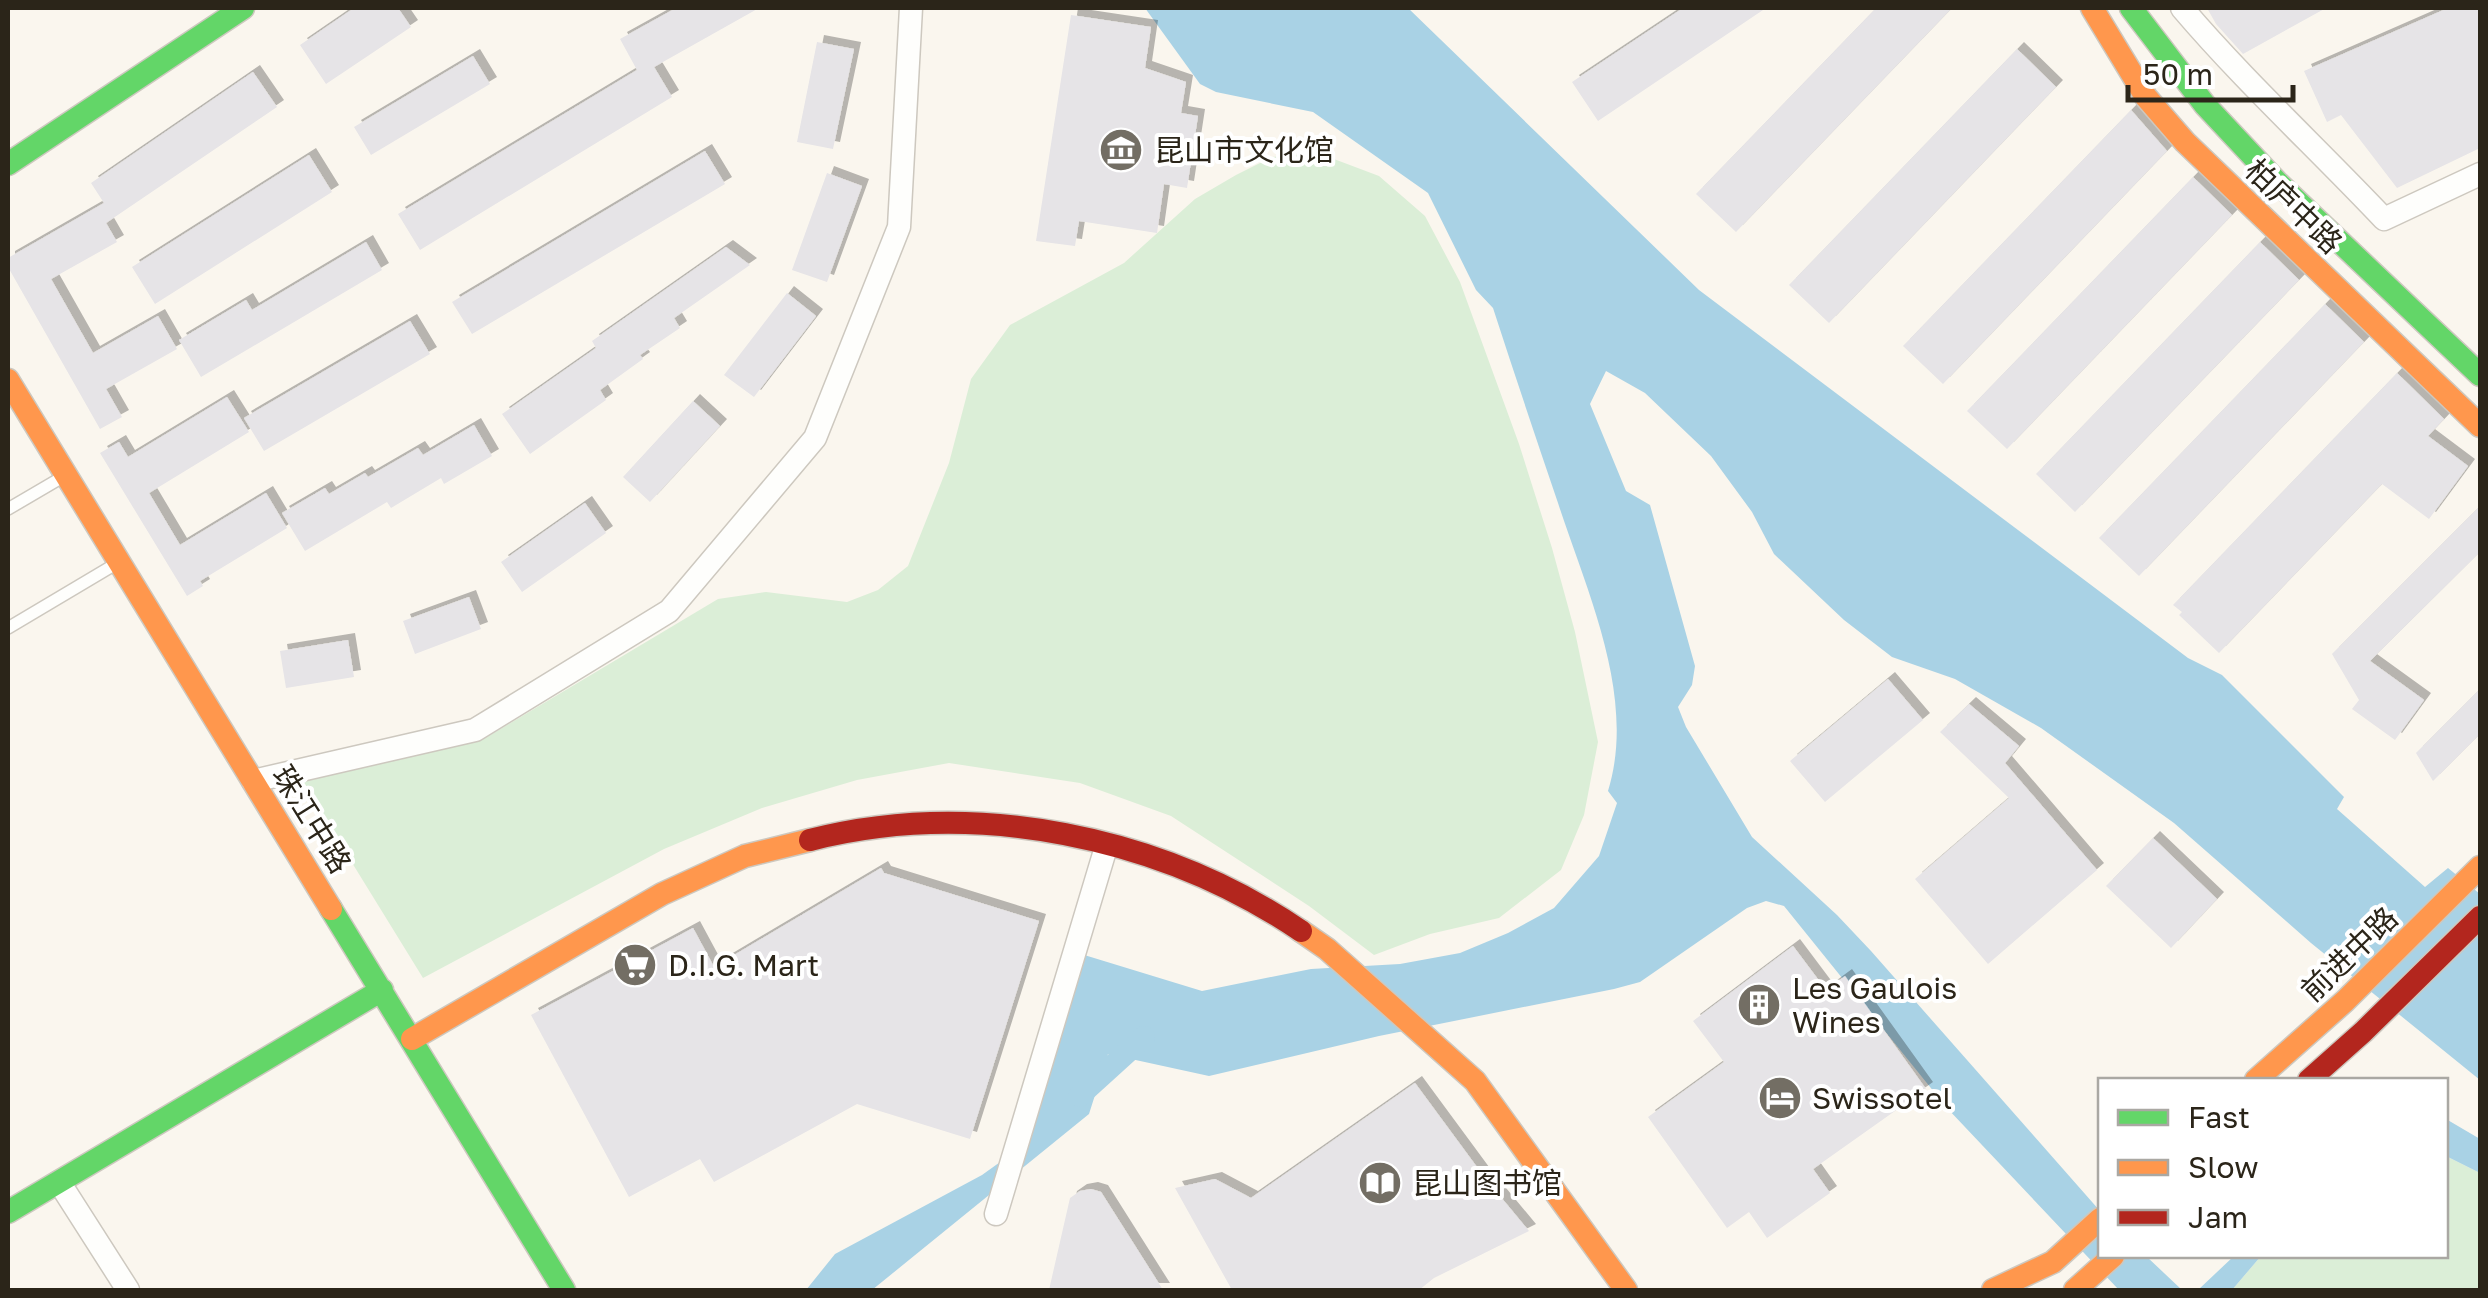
<svg xmlns="http://www.w3.org/2000/svg" width="2488" height="1298" font-family="'Golos Text','Noto Sans SC',sans-serif">
  <defs>
    <filter id="shadow"><feDropShadow dx="7" dy="-7" stdDeviation="0" flood-color="#0004"/></filter>
  </defs>
  <rect width="100%" height="100%" fill="#faf6ee"/>
  <!-- green -->
  <path fill="#dbeed7" d="M1318 153 1379 176 1425 216 1460 282 1519 444 1552 548 1575 632 1598 742 1584 815 1561 870 1499 918 1430 934 1374 955 1309 906 1171 816 1080 783 949 763 857 780 762 808 664 849 423 978 301 780 487 737 718 599 766 592 847 602 878 590 908 566 949 463 971 379 1010 325 1124 263 1195 199 1236 175 1272 157Z
    M2446 1156 2480 1173V1290H2232L2261 1256H2446Z"/>
  <!-- water -->
  <path fill="#a9d2e5" d="M1145 8H1408L1699 290 2188 658 2222 675 2344 797 2337 809 2425 887 2448 868 2480 894V1080L2311 943 2174 823 2041 728 1955 679 1892 657 1844 620 1774 554 1752 512 1711 456 1645 393 1606 371 1590 404 1626 491 1650 505 1695 666 1692 685 1678 707 1686 727 1752 837 1837 915 1871 951 2100 1211V1256H2146L2182 1290H2119L1947 1108 1784 906 1766 901 1747 908 1640 982 1614 989 1379 1036 1209 1076 1108 1054 1089 1114 872 1290H806L835 1254 982 1175 1021 1147 1081 954 1202 991 1311 969 1400 964 1460 953 1508 933 1554 908 1599 856 1617 803 1608 791C1637 697 1587 592 1558 503 1536 438 1514 373 1493 308L1476 290 1428 193 1313 112 1216 92 1200 84Z
    M2446 1119 2480 1139V1173L2446 1156Z
    M2234 1256H2261L2232 1290H2198Z"/>
  <g fill="none" stroke-linecap="round" stroke-linejoin="round">
    <!-- canal -->
    <path stroke="#a9d2e5" stroke-width="22" d="M1079 1096 1144 1037"/>
  </g>
  <!-- building -->
  <path fill="#e6e4e7" filter="url(#shadow)" d="M354 8H398L411 27 326 84 300 45Z
    M676 8H759L654 67 672 97 420 250 398 214 637 70 620 39Z
    M1683 8H1766L1598 121 1572 82Z
    M1876 8H1952L1736 232 1696 194Z
    M2207 8H2326L2243 54 2216 24Z
    M2448 8H2480V148L2397 188 2341 115 2327 122 2304 71Z
    M1071 15 1151 27 1145 68 1186 82 1181 113 1198 116 1187 188 1164 184 1157 233 1079 221 1075 246 1036 241Z
    M817 42 854 49 833 149 797 142Z
    M2017 49 2056 87 1829 323 1789 285Z
    M473 56 490 84 371 155 354 127Z
    M253 72 277 107 106 223 117 242 51 279 93 353 158 316 177 349 106 389 122 417 100 429 8 267V258L104 203 91 183Z
    M2131 110 2167 151 1943 384 1903 346Z
    M705 151 725 184 472 334 452 302Z
    M309 155 332 192 155 304 132 267Z
    M827 173 862 186 827 282 792 270Z
    M2193 177 2232 215 2007 449 1967 411Z
    M366 242 382 270 201 377 179 340 246 300 252 310Z
    M2260 242 2299 280 2075 512 2036 474Z
    M726 247 750 265 674 318 680 328 640 355 643 359 600 390 606 400 530 454 502 414 596 348 592 341Z
    M787 293 816 316 754 397 724 375Z
    M2325 304 2364 342 2139 576 2099 538Z
    M410 321 430 354 264 451 244 418Z
    M2397 373 2444 419 2428 436 2468 466 2429 519 2382 484 2219 653 2179 615 2182 612 2173 605Z
    M227 397 249 432 149 493 180 545 266 493 287 528 200 581 203 586 187 596 100 453 119 442 128 457Z
    M693 401 720 426 650 502 623 477Z
    M474 425 492 456 444 484 441 478 391 508 387 502 305 551 282 513 325 488 329 494 365 473 368 477 418 448 423 455Z
    M585 503 606 533 522 592 501 562Z
    M2480 506V552L2370 661 2424 700 2395 740 2352 709 2359 700 2332 654Z
    M469 597 481 629 415 654 403 621Z
    M348 640 354 677 286 688 280 651Z
    M1888 679 1923 720 1825 802 1790 761Z
    M2480 689V734L2433 781 2416 753Z
    M1969 704 2019 746 2005 763 2097 870 1988 964 1915 879 2009 798 1940 732Z
    M2153 838 2217 899 2171 948 2106 886Z
    M881 868 884 873 1039 921 970 1139 857 1104 714 1182 700 1159 629 1197 531 1015 693 928 714 967Z
    M1793 946 1826 990 1845 976 1926 1089 1813 1169 1830 1193 1767 1238 1749 1212 1727 1228 1648 1117 1724 1062 1693 1021Z
    M1415 1083 1485 1178 1529 1231 1434 1278 1419 1290H1232L1175 1188 1215 1179 1251 1198Z
    M1091 1189 1101 1192 1163 1290H1049L1070 1198 1080 1191Z"/>
  <g fill="none" stroke-linecap="round" stroke-linejoin="round">
    <!-- lane casing -->
    <g stroke="#cdc8bf" stroke-width="14">
      <path id="lane" d="M8 509 66 475
        M8 628 119 562"/>
    </g>
    <!-- street casing -->
    <g stroke="#cdc8bf" stroke-width="25">
      <path id="street" d="M2182 8C2245 82 2317 148 2384 219L2480 174
        M253 781 475 730 669 611 815 438 899 227 911 8
        M59 1182 128 1290
        M996 1214 1107 844"/>
    </g>
    <!-- fast casing -->
    <g stroke="#cdc8bf" stroke-width="25">
      <path id="fast" d="M2131 8 2205 105 2277 182 2480 375
        M8 164 243 8
        M331 909 564 1290
        M8 1212 382 990"/>
    </g>
    <!-- slow casing -->
    <g stroke="#cdc8bf" stroke-width="25">
      <path id="slow" d="M2092 8 2146 97 2185 142 2480 426
        M8 380 331 909
        M1301 931 1327 949 1475 1081 1626 1290
        M412 1039 662 894 745 856 810 840
        M2256 1080 2345 1001 2480 867
        M1993 1290 2053 1262 2100 1219
        M2075 1290 2113 1256"/>
    </g>
    <!-- jam casing -->
    <g stroke="#cdc8bf" stroke-width="25">
      <path id="jam" d="M810 840C975 798 1161 836 1301 931
        M2309 1080 2363 1032 2480 917"/>
    </g>
    <!-- lane -->
    <use href="#lane" stroke="#fefefc" stroke-width="11"/>
    <!-- street -->
    <use href="#street" stroke="#fefefc" stroke-width="22"/>
    <!-- fast -->
    <use href="#fast" stroke="#63d668" stroke-width="22"/>
    <!-- slow -->
    <use href="#slow" stroke="#ff974d" stroke-width="22"/>
    <!-- jam -->
    <use href="#jam" stroke="#b3261e" stroke-width="22"/>
  </g>
  <!-- icons -->
  <defs>
    <g id="museum-disc" transform="scale(2.25)"><circle r="9.5" fill="#736e64" stroke="#fff"/><path d="M0-6L6-3V-2H-6V-3ZM-5-1h2V3h-2ZM-1-1h2V3h-2ZM3-1h2V3H3ZM-6 4H6V6H-6Z" fill="#fff"/></g>
    <g id="supermarket-disc" transform="scale(2.25)"><circle r="9.5" fill="#736e64" stroke="#fff"/><path d="M-6-5.5h2.5l.6 2H6L4.5 2H-2.5L-4.4-4H-6ZM-1.5 3.2a1.3 1.3 0 1 0 .1 0ZM3 3.2a1.3 1.3 0 1 0 .1 0Z" fill="#fff"/></g>
    <g id="building-disc" transform="scale(2.25)"><circle r="9.5" fill="#736e64" stroke="#fff"/><path d="M-4-6H4V6H1V3H-1V6H-4ZM-2.5-4.3h1.7v1.8h-1.7ZM.8-4.3h1.7v1.8H.8ZM-2.5-1h1.7V.8h-1.7ZM.8-1h1.7V.8H.8Z" fill="#fff"/></g>
    <g id="hotel-disc" transform="scale(2.25)"><circle r="9.5" fill="#736e64" stroke="#fff"/><path d="M-6-4.5h1.5V1H6V5H4.5V3h-9V5H-6ZM-4 0a1.8 1.8 0 1 1 3.6 0ZM.5 0V-2.5h3Q6-2.5 6 0Z" fill="#fff"/></g>
    <g id="library-disc" transform="scale(2.25)"><circle r="9.5" fill="#736e64" stroke="#fff"/><path d="M-6-4Q-3-5.5-.7-3.5V5Q-3 3-6 4ZM6-4Q3-5.5 .7-3.5V5Q3 3 6 4Z" fill="#fff"/></g>
  </defs>
  <g fill-rule="evenodd">
    <use href="#museum-disc" x="1121" y="150"/>
    <use href="#supermarket-disc" x="635" y="965"/>
    <use href="#building-disc" x="1759" y="1005"/>
    <use href="#hotel-disc" x="1780" y="1098"/>
    <use href="#library-disc" x="1380" y="1183"/>
  </g>
  <g text-anchor="middle" dominant-baseline="central" stroke-width="8" stroke-linejoin="round" paint-order="stroke">
    <!-- poi labels -->
    <g font-size="30" fill="#2b2519" stroke="#fff" text-anchor="start">
      <text x="1154" y="150">昆山市文化馆</text>
      <text x="668" y="965">D.I.G. Mart</text>
      <text x="1792" y="988">Les Gaulois<tspan x="1792" dy="34">Wines</tspan></text>
      <text x="1812" y="1098">Swissotel</text>
      <text x="1412" y="1183">昆山图书馆</text>
    </g>
    <!-- street labels -->
    <g font-size="30" fill="#2b2519" stroke="#fff">
      <text transform="translate(2294 206) rotate(44)">柏庐中路</text>
      <text transform="translate(312 819) rotate(58)">珠江中路</text>
      <text transform="translate(2349 954) rotate(-44)">前进中路</text>
    </g>
  </g>
  <!-- border -->
  <rect width="2488" height="1298" fill="none" stroke="#2b2519" stroke-width="20"/>
  <!-- legend -->
  <rect x="2098" y="1078" width="350" height="180" fill="#ffffff" stroke="#aaa8a3" stroke-width="2.5"/>
  <rect x="2118" y="1110" width="50" height="15" fill="#63d668" stroke="#aaa8a3" stroke-width="2.5"/>
  <text x="2188" y="1128" font-size="30" fill="#2b2519">Fast</text>
  <rect x="2118" y="1160" width="50" height="15" fill="#ff974d" stroke="#aaa8a3" stroke-width="2.5"/>
  <text x="2188" y="1178" font-size="30" fill="#2b2519">Slow</text>
  <rect x="2118" y="1210" width="50" height="15" fill="#b3261e" stroke="#aaa8a3" stroke-width="2.5"/>
  <text x="2188" y="1228" font-size="30" fill="#2b2519">Jam</text>
  <!-- scale -->
  <path d="M2128 85v15h165v-15" fill="none" stroke="#2b2519" stroke-width="5"/>
  <text x="2143" y="85" font-size="30" fill="#2b2519" stroke="#ffffff" stroke-width="8" paint-order="stroke">50 m</text>
</svg>
